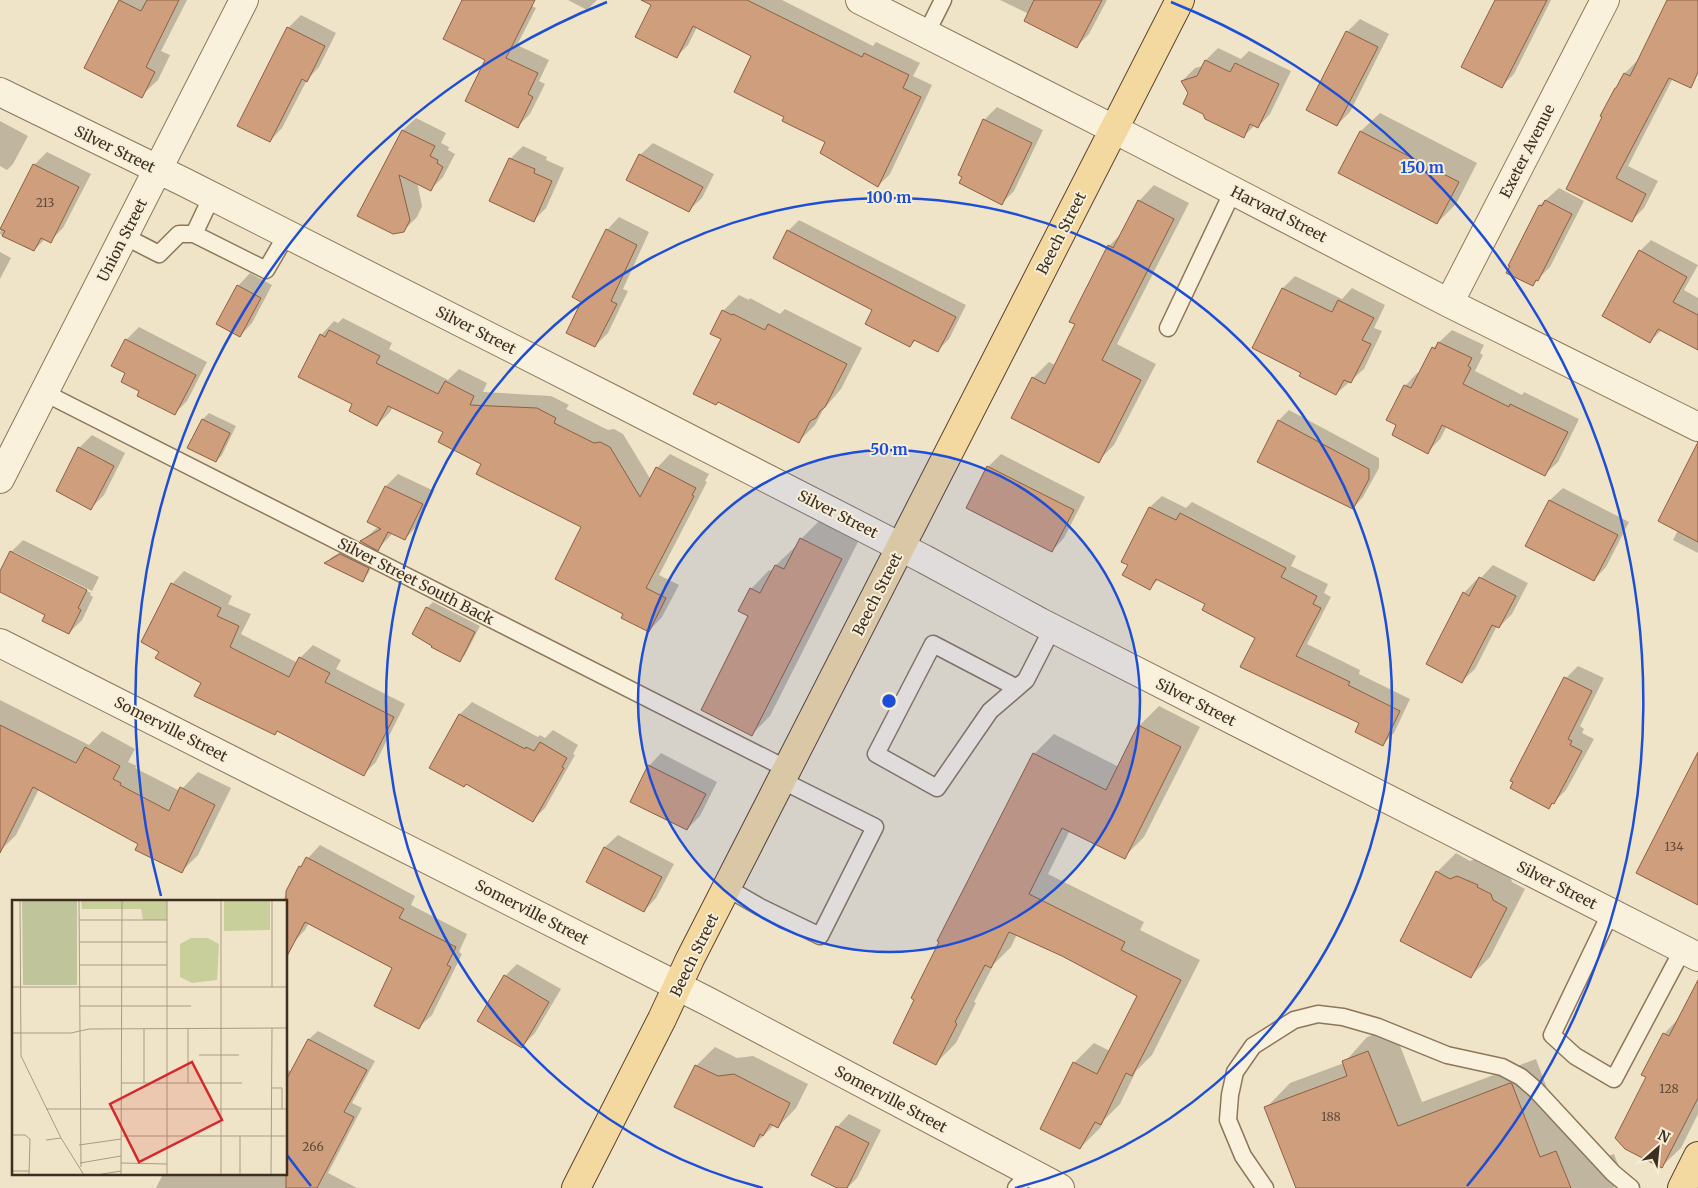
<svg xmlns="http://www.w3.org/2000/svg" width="1698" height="1188" font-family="Merriweather,serif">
  <rect width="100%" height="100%" fill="#f0e4c8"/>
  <!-- shadow -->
  <path fill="#0003" d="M120 0H187L161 51 170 55 158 80 141 96 86 68Z
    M463 0H519L536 8 517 45 549 60 539 81 545 84 530 114 518 126Z
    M568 0H597L587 10Z
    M655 0H782L873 46 876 42 920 63 913 76 932 85 890 174 878 186 827 141 785 117 753 55 697 27 688 45 676 57Z
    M1000 0H1107L1089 34 1077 46 1029 14Z
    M1496 0H1551L1514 74 1501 87Z
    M1669 0H1698V66L1673 78 1628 166 1658 181 1644 208 1631 221 1568 188 1604 116 1616 88 1625 73 1637 61 1639 62Z
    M301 15 336 33 319 67 307 80 282 128 270 141 288 28Z
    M1360 19 1389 34 1350 112 1337 125 1347 32Z
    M1218 48 1241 59 1249 51 1291 71 1270 114 1258 127 1255 125 1244 136 1190 93 1182 81 1195 68 1203 66 1206 60Z
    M997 107 1043 130 1014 191 1001 204 984 120Z
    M1380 113 1477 163 1456 204 1437 223 1340 172 1361 131Z
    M416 118 446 133 441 143 449 147 448 150 455 154 443 177 431 189 417 182 422 206 417 217 404 230 359 215 403 130Z
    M0 121 28 136 13 164 7 170 0 166Z
    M653 143 714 174 702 198 689 210 640 155Z
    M523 146 547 157 546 160 564 168 546 208 534 220 491 201 510 159Z
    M47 152 91 174 63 228 50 241 45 239 34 250 0 234V232L34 165Z
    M1154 185 1189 203 1117 344 1156 364 1114 445 1098 461 1033 378 1049 362 1055 365 1076 324 1109 246 1123 232 1139 201Z
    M1559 188 1584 201 1550 267 1532 285 1510 265 1540 205Z
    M619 217 649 232 623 289 628 291 608 333 595 346 583 301 607 230Z
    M799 220 966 305 949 339 937 351 916 340 910 346 788 231Z
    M1651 240 1698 265 1684 290 1698 298V349L1662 330 1650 341 1640 251Z
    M0 252 11 258 0 279Z
    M250 273 272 285 252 323 240 336 238 286Z
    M1295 276 1342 299 1352 288 1385 305 1374 328 1382 331 1364 369 1336 394 1302 373 1253 348 1283 288Z
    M739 295 749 300 750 298 780 314 785 309 862 348 841 389 823 410 815 425 799 441 722 339 723 311Z
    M343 318 392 343 389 349 448 380 459 369 487 383 483 392 551 396 569 405 566 409 608 430 614 429 623 434 651 480 657 468 670 454 709 474 705 481 707 482 659 575 679 585 662 617 649 631 625 613 583 527 483 463 445 431 393 407 390 412 377 425 354 404 321 335 334 321 338 323Z
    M139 327 207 362 187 401 175 413 141 391 127 373 113 366 126 340Z
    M1452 330 1484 345 1480 353 1483 355 1475 371 1522 395 1524 392 1579 419 1558 462 1545 474 1447 426 1440 439 1428 452 1398 425 1405 386 1417 373 1419 374 1433 348Z
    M1289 410 1379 458V468L1363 497 1353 508 1279 420Z
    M209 413 236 426 222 455 216 461 189 448 203 419Z
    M92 435 125 453 104 495 91 508 79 448Z
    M1001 454 1085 497 1064 538 1052 551 988 467Z
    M1698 456V553L1673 540 1678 530Z
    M398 474 434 491 417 526 405 539 393 533 378 549 362 541 379 526 369 521 386 486Z
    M1563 488 1629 522 1606 567 1594 580 1527 545 1550 500Z
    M1162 496 1186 508 1192 502 1296 556 1291 566 1328 584 1324 593 1331 597 1307 644 1360 670 1359 674 1410 699 1394 733 1383 744 1361 723 1257 637 1207 603 1159 579 1150 588 1129 564 1123 561 1150 507Z
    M820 520 859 540 770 716 752 734 751 589 769 570 773 571 776 565 795 547H796L801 539Z
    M23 540 99 577 92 591 14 552V555L91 593 90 595 93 597 82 620 69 633 47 615 0 591V574L11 552Z
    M347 548 374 562 368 574 362 580 326 563 332 557Z
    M1493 565 1528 583 1512 614 1499 627 1497 626 1475 669 1462 681 1464 593 1476 580 1478 581Z
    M184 571 232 596 228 604 251 614 241 634 298 663 300 658 313 645 341 660 336 669 405 704 376 762 364 774 278 730 275 734 161 651 142 641 172 584Z
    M433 602 480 626 465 655 459 661 427 608Z
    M1578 666 1604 678 1580 726 1584 729 1582 733 1594 739 1566 790 1549 807 1566 678Z
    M0 700 89 745 102 731 135 749 128 762 137 766 135 768 180 791 198 772 231 788 198 855 181 872 140 844 39 789 16 835 0 851Z
    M472 702 538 737 540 735 545 738 553 730 578 745 573 754 575 755 545 808 532 821 460 714Z
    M1159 706 1200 727 1144 837 1124 857 1070 830 1048 874 1144 922 1140 930 1200 960 1152 1055 1136 1071 1120 1104 1104 1120 1100 1128 1080 1148 1074 1063 1094 1043 1110 1051 1139 995 1062 955 1017 934 1011 947 994 964 974 1002 976 1003 956 1043 936 1063 1034 754 1054 734 1119 767 1139 726Z
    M661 753 717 782 700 816 687 829 649 766Z
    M618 835 674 864 656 898 644 911 587 881 605 847Z
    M320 845 415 896 411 905 467 934 459 952 462 954 432 1015 419 1027 394 967 309 923 305 930 293 943 286 902H282L300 867Z
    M1456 853 1470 861 1477 858 1510 875 1512 882 1525 889 1490 957 1471 976 1437 872Z
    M517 964 561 989 535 1033 522 1046 505 976Z
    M1698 988V1114L1681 1148 1662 1166 1647 1077 1664 1034 1680 1017Z
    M1393 1028 1422 1102 1536 1059 1564 1134 1580 1127 1594 1161 1614 1154 1623 1178 1613 1188H1297L1266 1108 1290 1083 1344 1063 1367 1037Z
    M318 1031 375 1061 352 1103 362 1108 328 1173 357 1188H156L163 1174H286V1069L292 1072 309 1039Z
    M715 1047 737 1058 753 1056 808 1084 796 1108 778 1127 774 1125 754 1145 696 1066Z
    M849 1114 881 1130 857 1178 847 1188H840L837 1127Z"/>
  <!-- building -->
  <path fill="#cf9f7d" stroke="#8d5f41" d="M119 0 141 11 147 0H179L146 67 155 72 142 98 84 68Z
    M462 0H535L506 58 538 73 528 94 533 97 518 128 465 101 485 60 443 39Z
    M641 0H747L862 57 864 53 909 75 903 88 921 97 878 187 820 153 825 142 782 121 784 117 734 92 751 56 693 26 677 58 635 37 651 5Z
    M1034 0H1102L1077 48 1024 21Z
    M1495 0H1547L1502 88 1461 67Z
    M1667 0H1698V72L1691 88 1669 78 1616 178 1646 194 1632 222 1566 189 1602 117 1600 116 1615 88H1616L1624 73 1630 76Z
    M287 27 325 46 307 82 302 79 270 142 237 126Z
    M1346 31 1378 47 1337 126 1306 110Z
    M1205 60 1230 72 1235 63 1279 84 1258 128 1250 124 1244 138 1205 119 1203 114 1183 104 1188 93 1181 81 1197 76Z
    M983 119 1032 143 1002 205 959 183 962 177 958 175Z
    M402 130 435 146 430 156 438 160 437 163 443 167 431 191 399 175 410 220 404 232 393 234 357 216Z
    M1360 131 1459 182 1437 224 1338 173Z
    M639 154 703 187 689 212 626 180Z
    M509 158 535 169 534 173 552 181 534 222 489 201Z
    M33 164 79 187 51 243 41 238 34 251 2 236 5 231 0 229Z
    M1138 200 1174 219 1102 360 1141 380 1099 463 1011 418 1032 377 1045 384 1075 324 1069 322 1108 245 1113 248Z
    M1545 200 1572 214 1538 281 1536 280 1533 286 1506 273 1510 266H1508L1539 205 1542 206Z
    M606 229 637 245 611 301 617 304 595 347 566 333 581 302 572 297Z
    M787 230 956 317 938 352 914 340 910 347 865 324 872 310 773 258Z
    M1639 250 1687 277 1673 302 1698 315V350L1658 329 1650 343 1602 316Z
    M237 285 261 298 240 337 216 324Z
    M1282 288 1332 312 1338 300 1374 318 1362 340 1371 344 1351 383 1344 380 1336 395 1299 376 1301 373 1252 348Z
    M722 310 732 315 733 314 765 330 768 324 847 364 825 407 820 411 816 418 810 421 799 443 718 402 716 405 693 394 721 339 710 334Z
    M329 330 380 356 376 363 438 394 445 381 474 396 470 405 537 408 556 418 554 423 594 443 600 442 610 447 640 497 656 467 696 488 692 495 694 496 646 588 666 598 649 632 621 618 623 614 555 579 581 527 476 474 481 464 438 442 443 432 388 406 377 426 349 411 352 404 298 377 320 334 325 337Z
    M125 339 196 375 175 415 137 396 139 391 121 382 125 373 111 366Z
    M1438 342 1472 358 1468 366 1471 368 1463 384 1509 407 1510 404 1568 432 1545 476 1442 425 1428 454 1392 435 1396 425 1386 420 1404 385 1411 388 1432 347 1435 349Z
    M202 419 230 433 216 462 187 448Z
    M1278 420 1369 469V479L1353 509 1257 462Z
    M1698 442V542L1658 521Z
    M78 447 114 466 91 510 56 491Z
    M987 466 1074 510 1052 552 966 508Z
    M385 486 423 504 405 540 388 532 378 551 360 541 381 529 367 522Z
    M1549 500 1618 535 1594 581 1525 546Z
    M1149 507 1176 520 1180 513 1286 568 1281 577 1317 596 1313 604 1321 608 1296 656 1350 682 1348 685 1400 711 1383 746 1355 732 1359 723 1240 667 1255 638 1202 610 1205 604 1156 579 1150 590 1122 575 1128 565 1121 562Z
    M800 538 842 559 752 736 701 710 748 616 738 611 750 588 760 593 775 565 784 569Z
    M10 551 87 590 78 608 81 610 69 634 42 621 45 615 0 592V571Z
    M340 554 369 568 363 582 324 563Z
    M1479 577 1516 596 1499 628 1492 625 1462 683 1426 664 1463 592 1469 596Z
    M171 583 221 608 217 616 239 626 230 647 289 677 299 657 330 673 325 682 394 717 364 776 277 731 275 735 194 696 201 683 155 658 159 652 141 642Z
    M426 607 475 632 460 662 431 647 432 646 412 634Z
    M1564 677 1592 691 1568 739 1572 741 1570 745 1582 751 1554 804 1552 803 1549 809 1510 788 1513 782 1510 781Z
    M459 714 525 749 526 747 534 751 540 742 567 758 562 767 564 768 533 822 466 784 464 787 429 768Z
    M0 725 76 763 85 747 120 766 113 779 121 783 120 785 169 811 180 787 215 805 182 873 135 850 138 844 33 787 0 853Z
    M1138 725 1181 747 1125 859 1062 828 1029 894 1125 942 1121 950 1181 980 1132 1076 1126 1073 1101 1125 1095 1122 1080 1149 1040 1129 1073 1062 1097 1074 1137 996 1062 956 1009 932 991 968 985 965 955 1022 957 1024 936 1065 893 1043 914 1000 911 998 939 942 937 941 1033 753 1106 790Z
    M1698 752V905L1636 873Z
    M648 765 706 794 687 830 630 802Z
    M604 847 662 877 644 912 586 882Z
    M306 857 404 909 399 918 456 947 447 965 451 967 419 1029 374 1006 392 968 305 922 286 958V891L299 866 301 867Z
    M1436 871 1450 879 1457 876 1478 885 1477 887 1491 894 1493 900 1507 908 1471 978 1400 941Z
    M504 975 549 1002 522 1048 477 1021Z
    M1698 980V1098L1662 1168 1625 1149 1615 1138 1646 1077 1641 1075 1663 1033 1669 1036Z
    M308 1039 367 1070 344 1112 354 1117 317 1188H286V1080Z
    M1368 1051 1398 1126 1510 1083 1512 1084 1540 1157 1556 1151 1571 1188H1296L1264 1107 1347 1076 1342 1061Z
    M695 1065 718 1076 734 1074 790 1103 778 1128 770 1124 763 1136 760 1134 754 1147 674 1107Z
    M836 1126 869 1143 847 1188H837L811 1175Z"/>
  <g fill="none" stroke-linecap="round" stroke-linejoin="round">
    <!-- lane casing -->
    <g stroke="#8d765c" stroke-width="19">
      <path id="lane" d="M926 34 943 0
        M212 196 194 234 266 270 287 234
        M124 236 159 254 179 234H194
        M1168 328 1233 191
        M45 393 787 769
        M1017 688 933 644 876 754 937 788 990 711 1026 680 1052 629
        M727 888 760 907 820 936 875 827 781 780
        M1611 912 1552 1035 1575 1056 1614 1079 1683 949
        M1016 1188 1030 1173
        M1265 1188 1243 1156 1228 1120 1230 1095 1235 1072 1253 1046 1294 1020 1318 1014 1343 1017 1378 1027 1447 1055 1502 1067 1521 1077 1536 1090 1613 1173 1631 1188"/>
    </g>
    <!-- street casing -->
    <g stroke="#8d765c" stroke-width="30">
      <path id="street" d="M860 0 1137 141 1449 303 1698 427
        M0 92 186 183 614 400 924 559 1040 622 1698 957
        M1449 303 1605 0
        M0 479 244 0
        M0 643 707 1001 1060 1188"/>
    </g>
    <!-- primary casing -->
    <g stroke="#5b4430" stroke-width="30">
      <path id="primary" d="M576 1188 662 1019 690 959 1180 0
        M1682 1188 1698 1156"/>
    </g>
    <!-- lane -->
    <use href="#lane" stroke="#faf1dc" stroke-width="16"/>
    <!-- street -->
    <use href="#street" stroke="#faf1dc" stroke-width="28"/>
    <!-- primary -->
    <use href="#primary" stroke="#f3d9a0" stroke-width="28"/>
  </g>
  <!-- distance rings -->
  <circle cx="889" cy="701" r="251" fill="#1d4ed8" fill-opacity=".12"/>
  <g fill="none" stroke="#1d4ed8" stroke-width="2.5">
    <circle cx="889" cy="701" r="251"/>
    <path d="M763 1188A503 503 0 1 1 1015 1188"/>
    <path d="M311 1186A754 754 0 0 1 287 1155M161 896A754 754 0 0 1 607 2M1171 2A754 754 0 0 1 1467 1186"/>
  </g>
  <g text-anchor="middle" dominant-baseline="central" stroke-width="4" stroke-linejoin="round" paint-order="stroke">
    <!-- number labels -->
    <g font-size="12" fill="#624a37">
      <text x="45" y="202">213</text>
      <text x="1674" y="846">134</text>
      <text x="1669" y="1088">128</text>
      <text x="1331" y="1116">188</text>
      <text x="313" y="1146">266</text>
    </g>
    <!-- street labels -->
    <g font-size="15" fill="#3d2e20" stroke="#f7eed8">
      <text transform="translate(115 149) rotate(26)">Silver Street</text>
      <text transform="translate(1527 151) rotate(-63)">Exeter Avenue</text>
      <text transform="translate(1279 214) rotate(27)">Harvard Street</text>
      <text transform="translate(1061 233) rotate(-63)">Beech Street</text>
      <text transform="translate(122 240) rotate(-63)">Union Street</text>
      <text transform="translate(476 330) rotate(27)">Silver Street</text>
      <text transform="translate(838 514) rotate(27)">Silver Street</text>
      <text transform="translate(416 581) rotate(27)">Silver Street South Back</text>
      <text transform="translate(877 594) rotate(-63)">Beech Street</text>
      <text transform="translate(1196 702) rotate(27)">Silver Street</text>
      <text transform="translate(171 729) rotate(27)">Somerville Street</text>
      <text transform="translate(1557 885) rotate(27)">Silver Street</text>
      <text transform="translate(532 912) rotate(27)">Somerville Street</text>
      <text transform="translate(694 955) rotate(-64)">Beech Street</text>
      <text transform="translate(891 1099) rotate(28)">Somerville Street</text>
    </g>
  </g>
  <!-- overview -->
  <g transform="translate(12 900)">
    <rect width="275" height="275" fill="#f0e4c8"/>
    <path d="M69 0H155V20H131L129 9H70ZM212 0H258V30L212 31ZM196 38 207 44 205 80 180 83 168 77V44L179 38Z" fill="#c9cf9b"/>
    <path d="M10 0H65V85H11Z" fill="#bfc49a"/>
    <path fill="none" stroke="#a89b85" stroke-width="1" d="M8 0 9 156 49 238 72 275M67 0 69 267M260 0V87M67 20H155M68 42H155M68 65H155M0 87H275M68 106H179M0 133H59L77 129 275 128M187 155H227M109 183H230M132 183V129M176 183V129M260 188H270V209M34 209H275M0 235H13L18 239 17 275M109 236H275M34 240 49 238M67 245 109 239M68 263 109 256M109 263 155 264M0 271H17M84 275 109 271M109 275 110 0M155 275V0M209 275V0M228 275V236M259 275 260 128"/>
    <path fill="#d62828" fill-opacity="0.15" stroke="#d62828" stroke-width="2.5" d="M180 162 210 220 127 262 98 204Z"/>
    <rect width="275" height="275" fill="none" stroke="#3d2e20" stroke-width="2.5"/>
  </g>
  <circle cx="889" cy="701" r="8" fill="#1d4ed8" stroke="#f7eed8" stroke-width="2.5"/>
  <g font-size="15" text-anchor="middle" font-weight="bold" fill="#1d4ed8" stroke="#f7eed8" stroke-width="4" stroke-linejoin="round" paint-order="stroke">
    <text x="1422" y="173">150 m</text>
    <text x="889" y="203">100 m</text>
    <text x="889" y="455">50 m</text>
  </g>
  <!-- north arrow -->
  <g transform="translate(1658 1148) rotate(27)" stroke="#f7eed8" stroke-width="4" paint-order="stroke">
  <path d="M0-4L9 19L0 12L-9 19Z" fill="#3d2e20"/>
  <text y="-8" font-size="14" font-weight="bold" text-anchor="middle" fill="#3d2e20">N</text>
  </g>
</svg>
